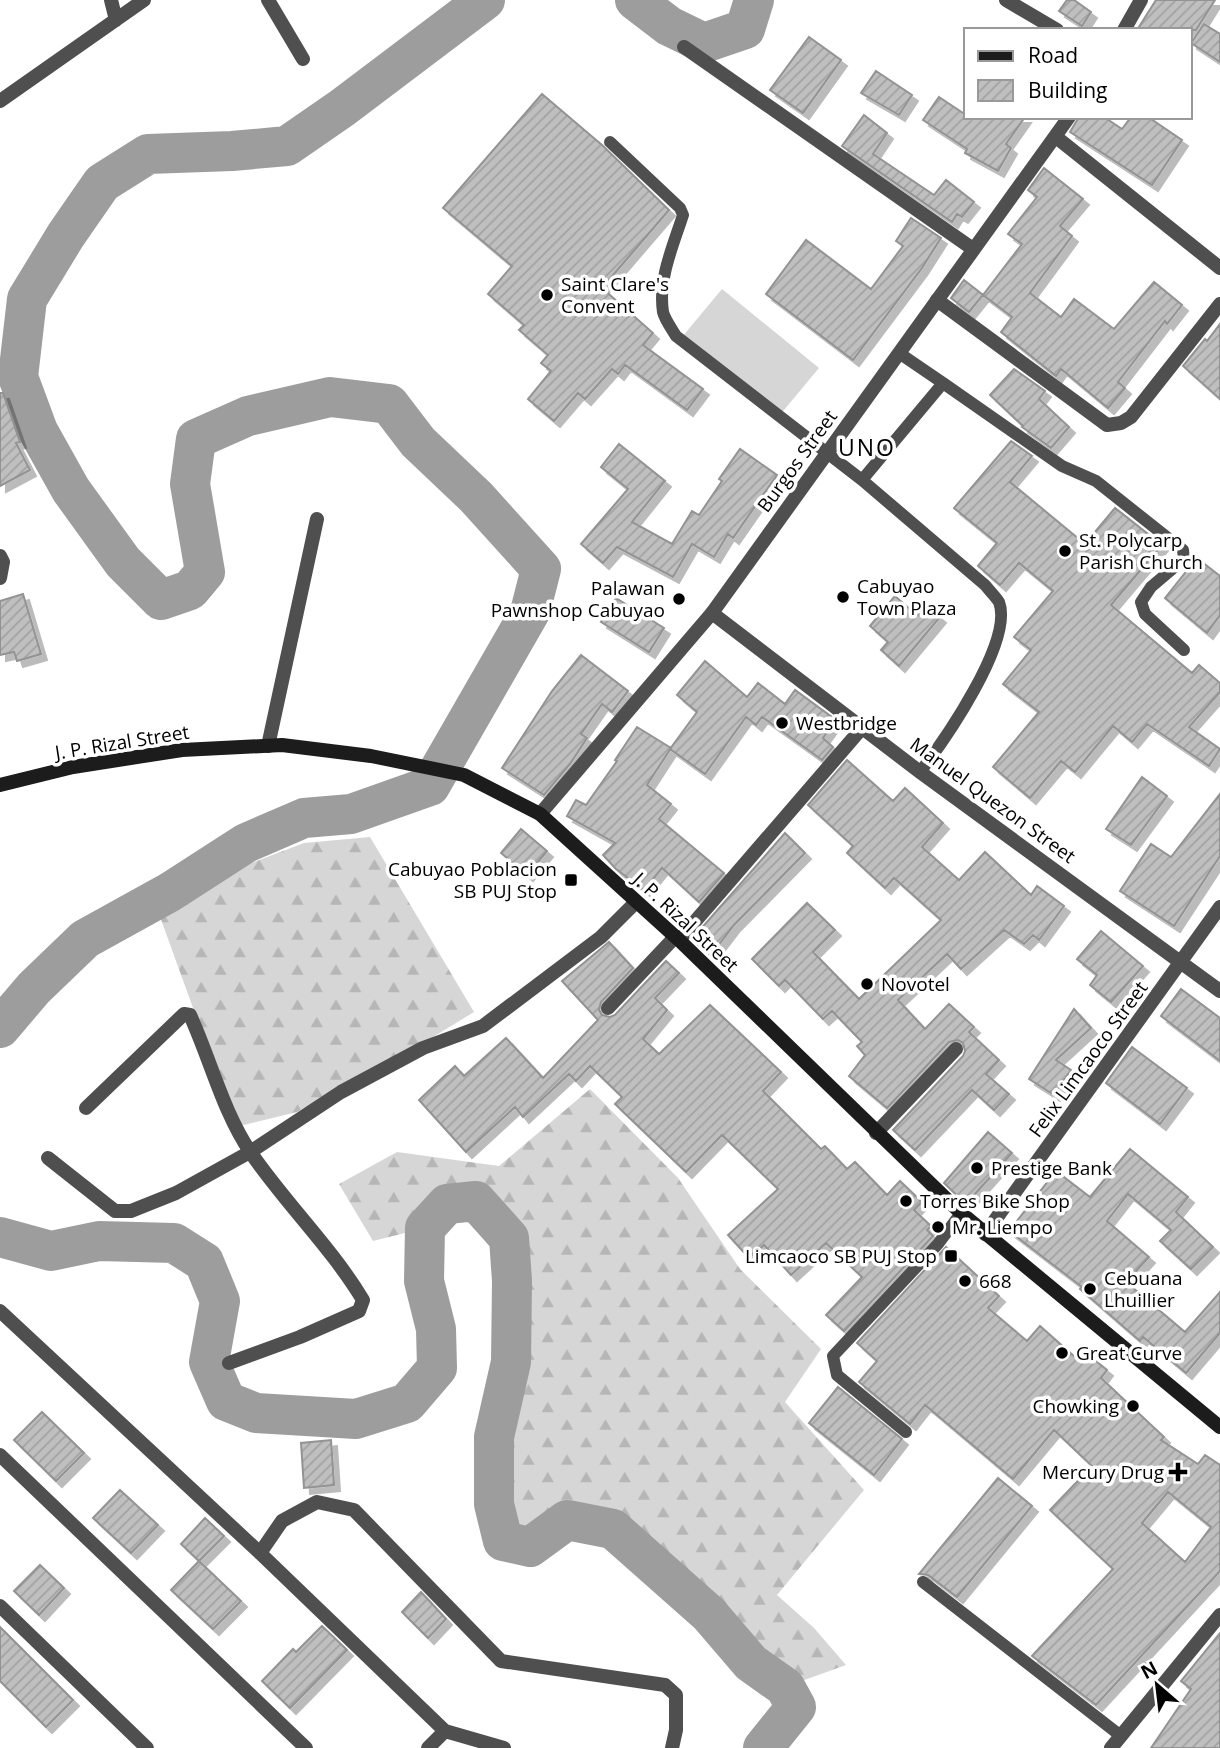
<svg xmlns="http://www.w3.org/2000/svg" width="1220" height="1748" font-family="'Open Sans',sans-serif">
  <defs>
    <pattern id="forest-firs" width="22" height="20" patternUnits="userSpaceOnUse" patternTransform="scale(1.75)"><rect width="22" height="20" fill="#d6d6d6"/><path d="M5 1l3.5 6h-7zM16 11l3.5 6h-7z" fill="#b6b6b6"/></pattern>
    <pattern id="building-hatch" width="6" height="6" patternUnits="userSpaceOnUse" patternTransform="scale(1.75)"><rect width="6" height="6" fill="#bfbfbf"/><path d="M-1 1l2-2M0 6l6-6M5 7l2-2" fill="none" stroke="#a2a2a2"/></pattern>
    <filter id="shadow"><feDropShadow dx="6" dy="6" stdDeviation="0" flood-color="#0004"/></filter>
  </defs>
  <rect width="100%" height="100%" fill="#fff"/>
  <!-- forest -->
  <path fill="url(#forest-firs)" d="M370 837 474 1012 420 1045 297 1112 244 1125 234 1121 159 914 222 874 304 843Z
    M590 1089 678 1178 740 1269 821 1349 785 1402 864 1490 777 1595 814 1628 846 1665 785 1687 751 1663 709 1614 613 1529 567 1520 530 1547 503 1541 494 1504V1437L511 1362 512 1281 509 1238 476 1201 447 1204 425 1228 373 1241 339 1184 397 1152 499 1166Z"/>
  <!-- pitch -->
  <path fill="#d6d6d6" d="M722 289 819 368 779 416 682 337Z"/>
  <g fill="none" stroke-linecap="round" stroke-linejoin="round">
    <!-- river -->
    <path stroke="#9d9d9d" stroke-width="40" d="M635 0 669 26 704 43 745 29 754 0
      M0 1028 34 988 85 939 170 892 246 843 304 818 351 814 430 786 530 612 541 569 476 497 418 442 389 404 330 397 248 416 196 439 190 484 205 572 190 590 161 600 123 562 71 490 38 431 18 377 27 299 66 235 102 183 148 154 232 151 287 146 342 108 485 0
      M0 1237 51 1251 99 1241 174 1243 204 1262 220 1301 209 1362 226 1401 256 1413 356 1419 407 1403 437 1368 436 1329 424 1281 425 1228 447 1204 476 1201 509 1238 512 1281 511 1362 494 1437V1504L503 1541 530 1547 567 1520 613 1529 709 1614 751 1663 785 1687 796 1707 763 1748"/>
  </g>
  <!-- building -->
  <path fill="url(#building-hatch)" stroke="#939393" stroke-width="2" fill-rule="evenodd" filter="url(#shadow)" d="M1067 0H1074L1091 12 1082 26 1059 11Z
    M1156 0H1215L1196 30H1137Z
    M1204 24 1220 34V62L1191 43Z
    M809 37 841 60 803 113 770 90Z
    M876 71 912 95 899 115 861 93Z
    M542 94 602 145 669 210 602 288 653 333 643 345 703 389 687 410 625 365 618 374 612 369 585 399 578 393 554 421 528 399 551 371 541 363 548 355 519 330 524 325 488 294 512 266 443 208Z
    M939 97 966 115V117H1025L1006 144 1011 148 998 171 965 153 967 149 923 120Z
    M864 115 887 133 873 154 934 195 946 180 974 202 962 217 957 214 952 222 842 146Z
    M1079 117H1104L1122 129 1131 117H1148L1182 140 1152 185 1070 132Z
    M1044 168 1083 199 1060 226 1072 236 1030 293 1061 317 1074 299 1114 329 1154 282 1182 305 1167 324 1165 321 1118 382 1125 388 1108 408 1061 369 1056 376 1001 332 1012 317 983 295 1022 244 1008 234 1037 197 1028 190Z
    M911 218 941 238 922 268 853 360 766 294 806 240 871 289 903 246 896 241Z
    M964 280 983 295 969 312 951 298Z
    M1220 324V399L1183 366 1205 339 1207 341Z
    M1014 369 1045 391 1039 399 1069 427 1051 448 1022 427 1023 426 990 395Z
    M0 393H3L20 442 16 443 30 470 0 486Z
    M1011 441 1032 456 1010 482 1085 544 1115 508 1162 545 1111 605 1192 673 1199 665 1220 683V692L1189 727 1220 749 1209 766 1147 724 1132 742 1113 726 1075 772 1061 761 1030 798 993 767 1039 712 1003 684 1031 650 1014 637 1053 591 1019 563 1000 585 978 566 997 543 954 508Z
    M619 444 665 481 632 522 672 544 692 511 699 515 722 481 719 479 740 449 777 475 733 538 728 534 714 557 692 544 673 577 617 547 603 563 581 544 628 489 601 467Z
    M1197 558 1220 576V615L1207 633 1165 598Z
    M23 594 41 654 17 661 14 652 0 655V601Z
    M895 596 913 612 921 602 940 617 899 666 881 650 888 642 870 626Z
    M616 598 664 628 649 652 601 622Z
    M581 655 628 691 612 712 602 704 581 734 587 738 570 764 544 795 502 768 552 691Z
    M705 661 747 697 758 683 785 704 795 690 836 720 823 738 833 747 822 760 762 717 756 725 746 717 705 774 670 749 697 712 677 695Z
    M637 727 671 748 647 785 671 804 659 819 724 873 699 902 662 868 644 890 616 869 603 855 615 843 567 816 576 800 586 805 617 761 615 760Z
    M847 760 893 801 905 788 943 823 922 847 959 880 985 852 1031 895 1037 886 1064 906 1039 940 1033 935 1024 944 1004 930 961 969 947 954 898 1000 925 1029 949 1004 974 1027 969 1032 999 1060 986 1074 1009 1094 994 1110 972 1090 915 1150 893 1130 963 1056 965 1051 963 1043 958 1040 949 1042 887 1108 849 1076 865 1055 857 1046 862 1042 832 1011 823 1019 785 980 779 986 752 959 807 903 835 930 813 952 859 999 941 920 894 878 885 888 847 853 853 846 808 805Z
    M1142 777 1167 796 1131 845 1106 829Z
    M1220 794V856L1174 926 1120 891 1151 844 1171 857Z
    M521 829 547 851 527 875 501 853Z
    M785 833 805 853 734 925 711 955 692 939Z
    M1101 931 1143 966 1111 1002 1090 985 1097 975 1077 959Z
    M609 942 633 968 601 1002 599 1010 602 1015 610 1017 615 1015 666 961 679 973 655 998 667 1010 643 1039 659 1054 710 1005 781 1072 763 1091 821 1149 825 1146 847 1169 855 1162 887 1195 900 1181 922 1202 914 1210 931 1226 927 1230 933 1236 844 1331 826 1315 862 1277 826 1243 791 1275 764 1245 749 1258 728 1235 778 1189 722 1135 686 1172 615 1104 622 1097 590 1066 576 1081 569 1074 523 1117 515 1107 466 1152 419 1100 455 1066 464 1076 506 1038 543 1078 598 1020 562 981Z
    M1181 989 1220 1018V1061L1161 1016Z
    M1074 1009 1091 1028 1056 1060 1071 1070 1054 1095 1029 1079Z
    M1132 1047 1187 1088 1160 1124 1106 1083Z
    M988 1132 1012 1153 966 1204 944 1183Z
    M1130 1149 1188 1197 1176 1212 1213 1247 1191 1269 1160 1241 1171 1230 1128 1194 1107 1221 1149 1257 1126 1282 1185 1332 1220 1292V1333L1186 1373 1143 1337 1140 1341 1080 1289 1082 1287 1009 1231 1056 1171 1090 1197Z
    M946 1247 999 1296 988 1308 1027 1341 1040 1326 1075 1357 1081 1349 1107 1370 1101 1378 1164 1437 1161 1440 1198 1464 1205 1455 1220 1465V1571L1096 1705 1032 1656 1113 1569 1050 1510 1092 1466 1054 1430 1013 1479 925 1405 910 1424 859 1382 877 1361 857 1343ZM1168 1492 1211 1527 1185 1562 1142 1523Z
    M838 1387 902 1439 874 1475 809 1423Z
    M42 1412 84 1453 56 1481 14 1440Z
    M331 1440 334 1485 304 1488 301 1443Z
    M998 1478 1032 1506 957 1597 928 1575 919 1574Z
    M120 1490 158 1525 131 1553 93 1518Z
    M205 1518 224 1536 199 1561 181 1544Z
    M199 1561 241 1601 213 1629 171 1590Z
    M40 1565 64 1588 39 1615 14 1591Z
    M421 1592 446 1619 428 1638 402 1612Z
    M322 1626 347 1650 290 1708 262 1681 293 1649 296 1652Z
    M0 1627 73 1700 46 1727 0 1681Z
    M1220 1633V1748H1151L1191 1689 1181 1681Z"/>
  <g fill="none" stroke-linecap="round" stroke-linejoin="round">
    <!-- service -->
    <path stroke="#4f4f4f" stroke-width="12" d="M610 142 680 208 683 215C673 246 658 279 663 312 665 320 672 329 676 336L862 480 985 585C989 590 996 597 999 602 1014 641 944 741 920 772
      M943 383 1062 466 1096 481 1183 550 1184 559 1151 587 1141 602 1145 614 1184 650
      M862 480 943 383 899 353
      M906 1432 837 1375 833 1356 938 1244 961 1213
      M923 1582 1121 1736"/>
    <!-- minor -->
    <path stroke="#4f4f4f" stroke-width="14" d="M111 0 116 20
      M268 0 303 59
      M1006 0 1057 30
      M684 47 973 249
      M0 101 144 0
      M937 300 1107 425 1121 423 1131 417 1220 304
      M0 556 3 562 0 578
      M712 613 920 772 1220 991
      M268 746 317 519
      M679 940 862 728
      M608 1008 675 937
      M86 1108 184 1014 190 1015C211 1061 223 1112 251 1153 286 1204 331 1247 363 1300L359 1311 300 1337 229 1363
      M876 1133 956 1049
      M48 1158 115 1211H131L176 1193 250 1152 341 1092 423 1048 483 1026 601 937 636 902
      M985 1234 1220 907
      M0 1311 260 1553 445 1731 428 1748
      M0 1455 306 1748
      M260 1553 282 1521 317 1502 354 1510 501 1661 665 1685 676 1695V1730L672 1748
      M0 1606 147 1748
      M445 1731 504 1748"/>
    <!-- tertiary -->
    <path stroke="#4f4f4f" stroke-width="14" d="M1124 30 1141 0
      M1056 137 1220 268
      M540 814 712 613 1069 117
      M1111 1748 1220 1615"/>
    <!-- secondary -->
    <path stroke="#1c1c1c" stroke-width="14" d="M0 785 73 767 182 750 282 745 371 756 464 775 540 814 679 940 961 1213 1220 1427"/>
  </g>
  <!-- markers -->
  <g fill="#000" stroke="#fff" stroke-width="2.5">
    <circle cx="547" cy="295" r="7"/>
    <circle cx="1065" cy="551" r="7"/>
    <circle cx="843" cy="597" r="7"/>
    <circle cx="679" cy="599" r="7"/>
    <circle cx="782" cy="723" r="7"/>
    <rect x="564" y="873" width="14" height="14" rx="3.5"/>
    <circle cx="867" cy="984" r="7"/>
    <circle cx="977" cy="1168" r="7"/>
    <circle cx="906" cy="1201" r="7"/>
    <circle cx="938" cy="1227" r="7"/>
    <rect x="944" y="1249" width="14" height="14" rx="3.5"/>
    <circle cx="965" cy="1281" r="7"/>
    <circle cx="1090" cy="1289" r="7"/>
    <circle cx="1062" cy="1353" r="7"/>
    <circle cx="1133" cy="1406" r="7"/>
    <path d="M1174.5 1461.5h7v7h7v7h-7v7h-7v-7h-7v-7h7z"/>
  </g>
  <g text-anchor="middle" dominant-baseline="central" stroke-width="7" stroke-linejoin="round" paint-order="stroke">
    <!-- poi labels -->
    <g font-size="19" fill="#000" stroke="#fff" text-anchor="start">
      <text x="561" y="284">Saint Clare's<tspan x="561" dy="22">Convent</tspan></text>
      <text x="1079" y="540">St. Polycarp<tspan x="1079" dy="22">Parish Church</tspan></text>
      <text x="857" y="586">Cabuyao<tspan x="857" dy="22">Town Plaza</tspan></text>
      <text x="665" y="588" text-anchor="end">Palawan<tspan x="665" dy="22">Pawnshop Cabuyao</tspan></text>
      <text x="796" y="723">Westbridge</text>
      <text x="557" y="869" text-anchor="end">Cabuyao Poblacion<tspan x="557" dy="22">SB PUJ Stop</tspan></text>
      <text x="881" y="984">Novotel</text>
      <text x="991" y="1168">Prestige Bank</text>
      <text x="920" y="1201">Torres Bike Shop</text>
      <text x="952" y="1227">Mr. Liempo</text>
      <text x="937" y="1256" text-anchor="end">Limcaoco SB PUJ Stop</text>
      <text x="1104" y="1278">Cebuana<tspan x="1104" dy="22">Lhuillier</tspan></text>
      <text x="979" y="1281">668</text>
      <text x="1076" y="1353">Great Curve</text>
      <text x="1119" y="1406" text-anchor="end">Chowking</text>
      <text x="1164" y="1472" text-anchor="end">Mercury Drug</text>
    </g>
    <!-- street labels -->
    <g font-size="19" fill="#000" stroke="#fff">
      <text transform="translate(797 461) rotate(-54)">Burgos Street</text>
      <text transform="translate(122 742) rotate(-9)">J. P. Rizal Street</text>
      <text transform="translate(993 800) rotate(36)">Manuel Quezon Street</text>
      <text transform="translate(686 922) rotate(43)">J. P. Rizal Street</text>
      <text transform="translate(1088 1059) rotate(-54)">Felix Limcaoco Street</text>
    </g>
    <!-- quarter labels -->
    <g font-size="23" letter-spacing="2" fill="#000" stroke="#fff">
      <text x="867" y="447">UNO</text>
    </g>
  </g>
  <!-- legend -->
  <rect x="964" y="28" width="228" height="91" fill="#ffffff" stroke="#999999" stroke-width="2"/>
  <rect x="978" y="51" width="35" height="10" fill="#1c1c1c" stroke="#999999" stroke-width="2"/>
  <text x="1028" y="63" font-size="21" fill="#000000">Road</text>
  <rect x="978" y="80" width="35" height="21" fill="url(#building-hatch)" stroke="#999999" stroke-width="2"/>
  <text x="1028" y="98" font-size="21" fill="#000000">Building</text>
  <!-- north arrow -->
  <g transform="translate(1157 1685) rotate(332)" stroke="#ffffff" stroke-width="5" paint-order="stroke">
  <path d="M0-5L12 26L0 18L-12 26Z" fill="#000000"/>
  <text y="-10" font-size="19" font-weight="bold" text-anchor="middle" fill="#000000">N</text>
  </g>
</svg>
